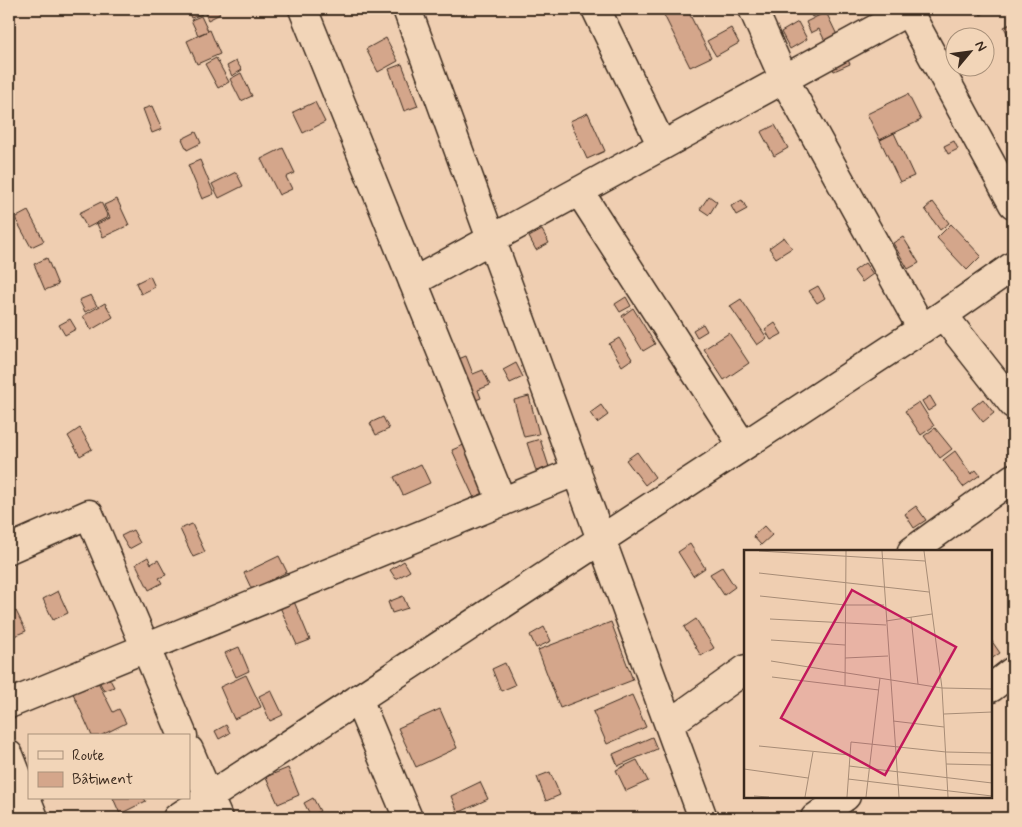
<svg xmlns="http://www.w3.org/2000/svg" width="1022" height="827" font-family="Mynerve,sans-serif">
  <rect width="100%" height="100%" fill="#efceb1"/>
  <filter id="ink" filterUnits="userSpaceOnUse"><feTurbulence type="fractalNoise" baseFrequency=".02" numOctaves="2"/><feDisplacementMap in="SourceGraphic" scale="10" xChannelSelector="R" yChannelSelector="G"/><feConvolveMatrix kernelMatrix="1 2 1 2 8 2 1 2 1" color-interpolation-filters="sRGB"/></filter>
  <g filter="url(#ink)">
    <!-- building -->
    <path fill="#d4a68b" stroke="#3b2a1e" d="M187 9H200L202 14 191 18Z
      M208 9H217L220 14 208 20 204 11Z
      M661 9H687L711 57 690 67Z
      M808 9H825L826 11 812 17Z
      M977 9H992L981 15Z
      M826 12 837 35 825 41 819 29 811 33 806 22Z
      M201 16 208 31 198 35 191 20Z
      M798 22 807 39 790 49 781 32Z
      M1013 23V45L1004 27Z
      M731 28 739 43 716 56 707 41Z
      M210 30 220 54 197 64 187 41Z
      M386 38 398 61 378 72 366 49Z
      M844 52 850 64 834 71 828 59Z
      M216 58 229 82 218 88 205 64Z
      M236 61 242 70 232 76 227 66Z
      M402 64 418 106 404 111 389 69Z
      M241 73 252 96 241 101 230 79Z
      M908 94 921 120 880 140 867 114Z
      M315 102 325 122 303 133 293 112Z
      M152 106 162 129 152 133 143 109Z
      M588 113 605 151 587 159 570 121Z
      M775 125 788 148 774 156 761 132Z
      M196 132 201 143 187 150 182 139Z
      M894 133 914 176 900 182 880 140Z
      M954 141 958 149 948 154 944 146Z
      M283 148 295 173 286 177 292 189 279 195 261 159Z
      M200 160 214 194 202 199 188 165Z
      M236 172 243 186 219 198 212 184Z
      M709 196 717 202 709 215 700 209Z
      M117 199 129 225 103 237 97 224 110 218 104 205Z
      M742 200 747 209 736 215 731 206Z
      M101 202 108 217 87 228 79 213Z
      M933 202 949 223 940 230 925 209Z
      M28 211 44 241 31 247 15 218Z
      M951 224 981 256 967 270 937 238Z
      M542 230 549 243 536 250 529 237Z
      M784 237 792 248 776 258 769 248Z
      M903 237 919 263 908 269 893 243Z
      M47 258 58 285 45 290 34 264Z
      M865 263 873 274 862 282 854 271Z
      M150 276 155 287 141 294 136 283Z
      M818 286 825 298 817 303 809 291Z
      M91 295 97 306 85 312 79 300Z
      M626 297 631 306 620 312 615 304Z
      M741 299 767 338 757 345 730 306Z
      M105 303 113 317 91 330 83 316Z
      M633 308 655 344 643 351 622 316Z
      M70 319 76 329 65 335 59 325Z
      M775 323 782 334 771 340 765 330Z
      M703 324 707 331 697 337 693 330Z
      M729 333 749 363 724 380 704 349Z
      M619 338 632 359 622 366 609 344Z
      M466 356 473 374 483 370 490 385 478 390 481 398 468 403 451 362Z
      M516 363 523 377 510 383 503 370Z
      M529 396 539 434 524 437 514 400Z
      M930 396 936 406 928 411 922 401Z
      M983 399 994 413 983 422 972 408Z
      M919 402 934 426 921 435 905 411Z
      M601 405 608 415 597 423 590 413Z
      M383 417 389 429 376 435 370 423Z
      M80 428 92 449 80 456 68 436Z
      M935 428 952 449 940 458 924 436Z
      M540 439 549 467 536 471 527 443Z
      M466 444 489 492 474 498 452 450Z
      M955 451 971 474 976 470 980 475 963 487 943 460Z
      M637 452 655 477 645 485 626 460Z
      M421 464 430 483 403 495 394 477Z
      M916 506 926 520 914 528 905 514Z
      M192 524 205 552 193 557 180 529Z
      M764 526 772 535 761 545 753 536Z
      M133 530 140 543 129 549 121 536Z
      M690 544 705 568 693 576 678 552Z
      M279 556 287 572 252 590 244 573Z
      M148 557 151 564 158 560 166 575 159 578 162 583 149 590 136 564Z
      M404 561 410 571 396 579 390 570Z
      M722 567 735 587 724 595 710 574Z
      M58 591 68 613 53 620 43 599Z
      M403 596 408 608 392 613 388 602Z
      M293 599 310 640 297 645 279 605Z
      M16 611 26 631 14 636 9 624V615Z
      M696 619 714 648 701 656 684 627Z
      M611 622 633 680 560 708 538 650Z
      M544 627 551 641 536 648 530 635Z
      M991 640 1000 653 991 659Z
      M239 647 249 671 236 677 225 653Z
      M505 663 515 685 501 691 492 669Z
      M107 674 114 687 104 691 98 679Z
      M246 675 261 707 234 719 220 687Z
      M97 680 113 712 119 709 126 723 100 736H92L72 691Z
      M271 690 283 715 270 721 259 696Z
      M632 695 646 727 607 744 593 712Z
      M440 709 457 748 416 767 398 728Z
      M226 725 230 733 219 739 215 731Z
      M652 737 657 749 618 766 613 754Z
      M637 760 648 781 626 791 616 770Z
      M288 768 299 795 278 804 266 777Z
      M550 772 560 795 546 801 537 777Z
      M480 782 488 799 458 813 451 796Z
      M113 798H144L146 801 120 814Z
      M313 798 320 811 311 816 304 803Z"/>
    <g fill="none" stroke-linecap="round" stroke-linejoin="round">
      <!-- minor casing -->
      <g stroke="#3b2a1e" stroke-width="31">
        <path id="minor" d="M303 9 502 502
          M407 9 703 818
          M596 9 662 146
          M753 9 784 79 922 329
          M907 9 1013 204
          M579 191 743 446
          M413 282 912 9
          M943 315 1013 404
          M9 549 89 514 183 736
          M912 551 1013 478
          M991 688 1013 671
          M358 699 408 818
          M9 704 577 471
          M669 724 746 669
          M189 750 218 818
          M9 755 34 818
          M177 818 943 315 1013 266
          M815 818 846 796"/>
      </g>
      <!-- minor -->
      <use href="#minor" stroke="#f2d5b8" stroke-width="28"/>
    </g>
  </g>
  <!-- overview -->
  <g transform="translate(744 550)">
    <rect width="248" height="248" fill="#efceb1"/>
    <path fill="none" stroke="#a78c76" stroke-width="1" d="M15 1 181 11M138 1 155 247M180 1 198 138 204 247M15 23 185 42M16 46 101 55H140M167 67 174 134M26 69 142 75M142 71 188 64M27 90 101 95M101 108 144 106M27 111 198 138 248 139M28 127 135 140M101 136 102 1M200 164 248 162M149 171 200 177M15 196 106 205M202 214 248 215M105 216 248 233M0 219 64 228M104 229 248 246M10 246 25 247M61 247 69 202M103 247 107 192 202 202 248 203M122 247 136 128"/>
    <path fill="#c2185b" fill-opacity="0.15" stroke="#c2185b" stroke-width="2.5" d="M108 40 212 97 141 225 37 168Z"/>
    <rect width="248" height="248" fill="none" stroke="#3b2a1e" stroke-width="2.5"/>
  </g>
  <!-- margin -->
  <rect width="1022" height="827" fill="none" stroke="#f2d5b8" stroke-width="30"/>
  <rect x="15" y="15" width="992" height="797" fill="none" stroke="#3b2a1e" stroke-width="2" filter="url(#ink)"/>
  <!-- legend -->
  <rect x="28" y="734" width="162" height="65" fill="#f2d5b8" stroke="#a9917a"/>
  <rect x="38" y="751" width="25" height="8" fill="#f2d5b8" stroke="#a9917a"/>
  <text x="72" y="760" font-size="15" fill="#3b2a1e">Route</text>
  <rect x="38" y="772" width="25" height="15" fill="#d4a68b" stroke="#a9917a"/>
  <text x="72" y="784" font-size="15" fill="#3b2a1e">Bâtiment</text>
  <!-- north arrow -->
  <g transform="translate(970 52) rotate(61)"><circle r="24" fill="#f2d5b8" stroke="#a9917a"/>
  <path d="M0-4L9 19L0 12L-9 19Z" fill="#3b2a1e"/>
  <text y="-8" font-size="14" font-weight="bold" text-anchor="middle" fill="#3b2a1e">N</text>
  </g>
</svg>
